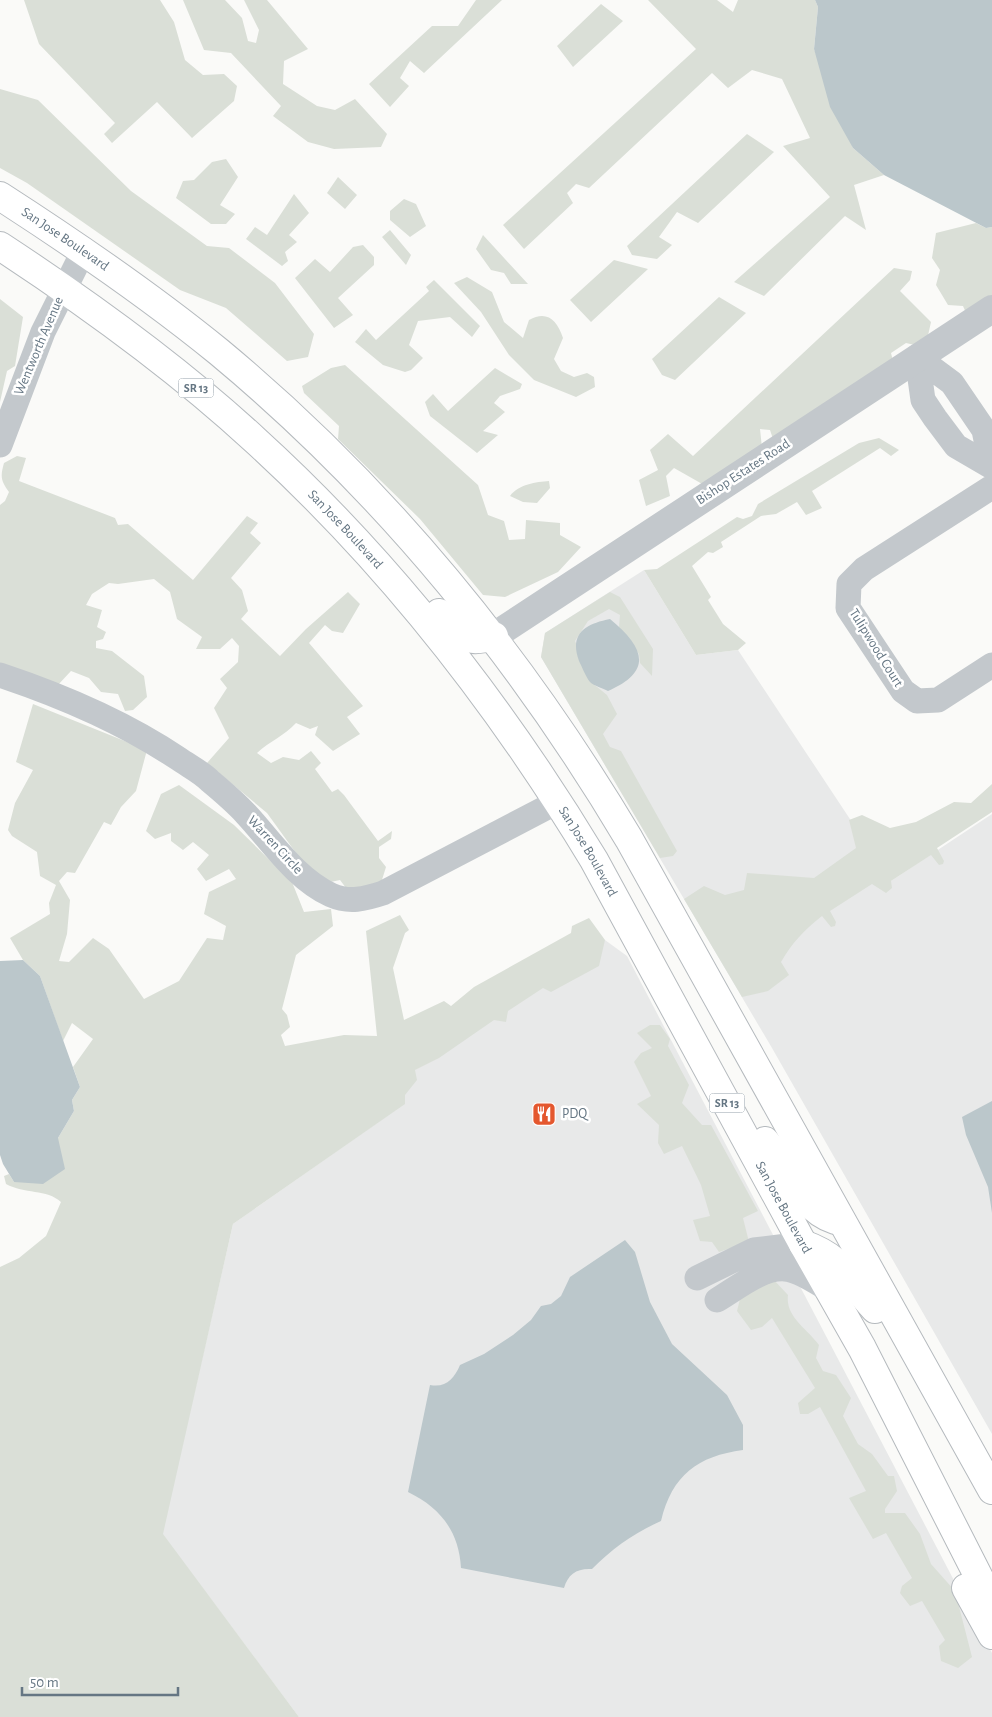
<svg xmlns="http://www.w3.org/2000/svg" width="992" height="1717" font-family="'Alegreya Sans',sans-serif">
  <rect width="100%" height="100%" fill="#fafaf8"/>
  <!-- built -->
  <path fill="#e8e9e9" d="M644 570 696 655 738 650 891 881 992 814V1434L772 1048 541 657 545 633Z
    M605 940 627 956 992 1653V1717H299L162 1534 233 1224 397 1109 394 1077Z"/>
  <!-- green -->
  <path fill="#dadfd7" d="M24 0H160L174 22 185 60 203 75 224 74 237 86 234 101 192 138 157 102 112 143 104 134 115 123 39 44Z
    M183 0H225L242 18 248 41 256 43 259 30 244 0H267L308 49 284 61 283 84 317 106 335 110 355 99 387 134 381 147 334 149 308 142 273 116 281 106 231 53 204 50Z
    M476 0H502L424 73 410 61 400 78 409 86 390 107 369 84 432 26H458Z
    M648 0H717L733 12 738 0H815L818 7 814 49 853 148 884 175 854 185 866 230 845 216 764 296 734 282 830 197 783 146 810 138 782 79 752 70 728 88 712 73 589 188 576 184 567 193 573 203 524 249 503 225 696 49Z
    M601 4 623 21 573 67 557 46Z
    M0 89 38 100 131 191 207 246 229 248 275 283 314 334 308 357 287 361 226 308 180 290 27 183 0 168Z
    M747 134 774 152 698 223 677 212 659 237 672 245 657 259 632 255 627 246Z
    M226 159 238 177 220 205 235 214 226 224H211L176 198 183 181 194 180 212 162Z
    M338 177 357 195 345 209 327 193Z
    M294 194 309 213 289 235 297 242 285 252 288 261 282 266 246 239 255 227 267 235Z
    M404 199 416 204 426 226 410 237 390 220V211Z
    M976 223 986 228 992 227V299L967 315 963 306 948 305 936 285 940 270 932 258 936 233Z
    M390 230 411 255 406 265 382 237Z
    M483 235 528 284H511L504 273 491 270 476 249Z
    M363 245 374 257V265L338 298 353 315 334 328 295 278 315 259 330 272 353 247Z
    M614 260 648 269 591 322 570 300Z
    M894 268 912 271 910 280 900 291 931 322 927 340 919 346 906 343 891 353 893 361 773 439 770 430 760 429 762 448 704 485 674 468 666 476 670 496 646 506 639 480 658 470 650 450 668 434 693 456Z
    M467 277 492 292 504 322 523 338 529 320C547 310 557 320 563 338L554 359 561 371 574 377 587 373 594 377 595 387 576 397 534 380 509 355 481 312 454 283Z
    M434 280 480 326 472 337 450 317 418 321 409 345 423 358 411 370 405 372 383 365 355 342 366 329 376 340 429 291 426 287Z
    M719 297 746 313 675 380 662 375 652 359Z
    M0 299 23 317 15 366 7 371 0 402Z
    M345 365 478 485 488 515 504 521 509 540 525 539 526 520 560 523V535L581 547 558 572 505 597 483 595 420 519 338 439 339 426 304 393 302 386 331 368Z
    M495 368 522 384 520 389 500 396 494 403 505 412 483 431 498 435 477 453 430 416 425 402 433 394 448 411Z
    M879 438 899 450 891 456 880 448 812 491 822 508 806 515 797 502 776 514 761 516 721 542 723 547 713 553 708 552 692 566 711 597 708 600 723 624 746 643 738 650 696 655 644 570 657 569 737 517 743 519 752 516 758 504 859 443Z
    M17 456 26 458 19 481 115 518 118 525 128 524 193 580 247 516 258 523 250 533 261 543 231 578 242 590 248 611 241 619 280 656 306 629 348 592 360 604 343 633 332 631 325 625 309 643 363 706 347 717 360 734 333 751 315 735 318 726 310 729 296 723C284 736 270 741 257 753L271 763 283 757 299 760 311 751 321 763 315 769 332 792 338 789 344 795 378 841 392 831 391 839 379 847V858L386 867 381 883 363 887 346 888 340 880 326 883 309 871 267 813 207 763 229 738 214 708 227 688 220 679 238 662 239 646 232 638 220 649H196L202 637 177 619 170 592 154 579 118 584 109 583 92 594 86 605 102 610 97 627 106 632 103 639 96 641V648L112 651 144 676 147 697 133 710 125 711 118 694 101 692 89 678 71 671 57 686 0 667V505L5 501 9 492C1 481 0 477 4 463Z
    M549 481 550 488 537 503 523 502 510 496C519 484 536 482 549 481Z
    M610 592 620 597 653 649 652 676 640 663 639 654 619 627 620 615 609 609 588 621 575 641 591 682 607 695 617 714 603 734 610 747 621 751 677 851 673 856 660 858 541 657 545 633Z
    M33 704 147 750 136 791 121 807 111 825 104 822 75 873 67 872 59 881 70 900 67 934 59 961 69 962 93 938 109 949 144 999 179 981 207 938 223 940 226 926 204 914 209 892 236 879 229 869 206 881 197 869 209 855 193 842 183 850 171 841V833L155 839 146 831 161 794 179 785 234 825 292 882 304 912 331 909 333 926 296 955 282 1009 287 1015 290 1027 281 1035 285 1046 344 1035 377 1036 366 931 400 915 409 930 405 933 393 968 404 1020 444 1001 451 1006 474 987 571 933 572 926 589 918 605 940 599 966 551 992 543 988 508 1011 506 1022 494 1020 439 1058 415 1070 417 1080 405 1095V1104L233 1224 163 1534 299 1717H0V1267L19 1258 46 1236 61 1202C47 1189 24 1194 6 1184L4 1176 9 1174 14 1182 58 1138 74 1111 72 1100 80 1087 73 1067 93 1039 72 1023 63 1041 40 976 23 960 10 938 50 914 49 903 56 885 40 876 37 852 12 836 8 830 15 803 33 770 16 762Z
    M992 784V812L937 848 944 861 943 864 939 865 931 855 891 881 892 888 886 893 872 884 830 911 836 922 835 926 831 927 822 916C804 930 792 943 781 962L789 975 768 991 742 997 684 899 704 886 725 895 744 890 747 873 814 878 856 848 849 820 862 815 890 828 916 822 954 802 971 803Z
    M650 1025H660L670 1039 668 1046 689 1085 682 1103 702 1125H711L758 1211 743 1218 749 1242 719 1252 712 1242 700 1241 693 1220 710 1216 701 1185 682 1146 664 1154 658 1143 659 1125 637 1104 651 1096 634 1062 641 1053 652 1048 637 1033Z
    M773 1279 788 1295C785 1317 808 1329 819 1345L816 1358 823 1371 836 1375 851 1398 843 1416 858 1444 872 1454 888 1476H894L897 1491 885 1509V1513H905L920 1534 931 1564 955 1591 972 1657 958 1668 941 1661 939 1646 945 1640 922 1601 910 1606 900 1593 902 1586 912 1578 886 1533 873 1539 849 1498 866 1491 820 1407 808 1414H800L798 1403 815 1388 772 1318 762 1327 751 1330 737 1311 741 1295Z"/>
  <!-- water -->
  <path fill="#bbc7cb" d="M815 0H992V227L986 228 884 175 853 148 830 107 814 49 818 7Z
    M610 619C644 647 654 671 608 691 603 688 594 686 590 682 586 677 582 667 579 661 569 634 585 624 610 619Z
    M23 960 40 976 80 1087 72 1100 74 1111 58 1138 65 1169 43 1184 14 1182 3 1164 0 1155V961Z
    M992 1101V1213L988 1187 966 1135 962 1117Z
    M625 1240 635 1252 650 1302 672 1344 727 1395 743 1425V1450C698 1456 672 1475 661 1521 634 1533 613 1548 592 1569 577 1568 568 1574 564 1588L461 1568C459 1532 441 1508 408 1492L430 1385C446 1388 454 1379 460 1365L484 1354 513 1335 531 1320 541 1306 551 1304 561 1296 570 1277Z"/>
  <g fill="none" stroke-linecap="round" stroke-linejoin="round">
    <!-- primary casing -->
    <g stroke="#b5babe" stroke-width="30">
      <g id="primary">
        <path id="s1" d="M0 196C76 245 149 295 219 352 384 489 520 656 629 839L992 1490"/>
        <path id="s2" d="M0 246C90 305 176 367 255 440 389 562 501 706 594 860L803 1244 862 1348 992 1603"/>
        <path d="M439 613C458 635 464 645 494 636"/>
        <path d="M765 1141C787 1166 800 1209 835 1220"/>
        <path d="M803 1244C847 1260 846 1279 875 1309"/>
        <path d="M966 1588 992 1635"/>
      </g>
    </g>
    <!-- minor -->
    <path stroke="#c3c8cc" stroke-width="25" d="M917 357 923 400 935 418 956 446 992 467
      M917 357 952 383 984 430 991 465
      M0 445 43 332 84 250
      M992 487 864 569 849 584 848 608 903 691 917 701 938 700 992 665
      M0 675C63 696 124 722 179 759 189 766 201 772 210 781 222 791 235 802 246 814 272 842 296 879 331 895 349 903 365 899 383 893L559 801
      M697 1278 754 1250 803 1244
      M717 1300C736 1289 762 1267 785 1269 800 1270 815 1282 828 1289"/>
    <!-- tertiary -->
    <path stroke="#c3c8cc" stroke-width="28" d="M494 636 992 309"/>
    <!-- primary -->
    <use href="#primary" stroke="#fff" stroke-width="28"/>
  </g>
  <!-- icons -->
  <defs>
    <g id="restaurant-square" transform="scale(1.25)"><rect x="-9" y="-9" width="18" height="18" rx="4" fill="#e4572e" stroke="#fff"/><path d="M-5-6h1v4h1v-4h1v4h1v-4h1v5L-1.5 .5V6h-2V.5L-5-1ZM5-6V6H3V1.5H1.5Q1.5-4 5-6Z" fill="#fff"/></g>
  </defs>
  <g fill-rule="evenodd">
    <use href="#restaurant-square" x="544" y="1114"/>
  </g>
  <g text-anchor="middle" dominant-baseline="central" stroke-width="5" stroke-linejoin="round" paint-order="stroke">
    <!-- shield labels -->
    <g fill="#fff" stroke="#939fa8" stroke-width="1">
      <rect x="178.5" y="378.5" width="35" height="19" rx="4"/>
      <rect x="709.5" y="1093.5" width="35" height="19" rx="4"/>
    </g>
    <g font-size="12" font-weight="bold" fill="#657683">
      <text x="196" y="388">SR 13</text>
      <text x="727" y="1103">SR 13</text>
    </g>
    <!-- street labels -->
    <g font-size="14" fill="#657683" stroke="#fff">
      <text stroke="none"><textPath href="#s1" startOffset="78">San Jose Boulevard</textPath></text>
      <text transform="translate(39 346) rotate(-67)">Wentworth Avenue</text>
      <text transform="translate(743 472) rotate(-33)">Bishop Estates Road</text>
      <text stroke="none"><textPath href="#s2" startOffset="448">San Jose Boulevard</textPath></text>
      <text transform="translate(876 648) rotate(58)">Tulipwood Court</text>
      <text transform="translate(275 845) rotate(47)">Warren Circle</text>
      <text stroke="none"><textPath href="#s2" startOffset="852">San Jose Boulevard</textPath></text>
      <text stroke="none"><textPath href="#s2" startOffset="1258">San Jose Boulevard</textPath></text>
    </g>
    <!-- poi labels -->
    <g font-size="14" fill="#657683" stroke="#fff" text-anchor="start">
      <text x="562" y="1114">PDQ</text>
    </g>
  </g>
  <!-- scale -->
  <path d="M22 1687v8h156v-8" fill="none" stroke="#657683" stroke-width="2.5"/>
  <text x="30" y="1687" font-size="15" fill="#657683" stroke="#ffffff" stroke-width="4" paint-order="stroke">50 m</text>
</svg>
